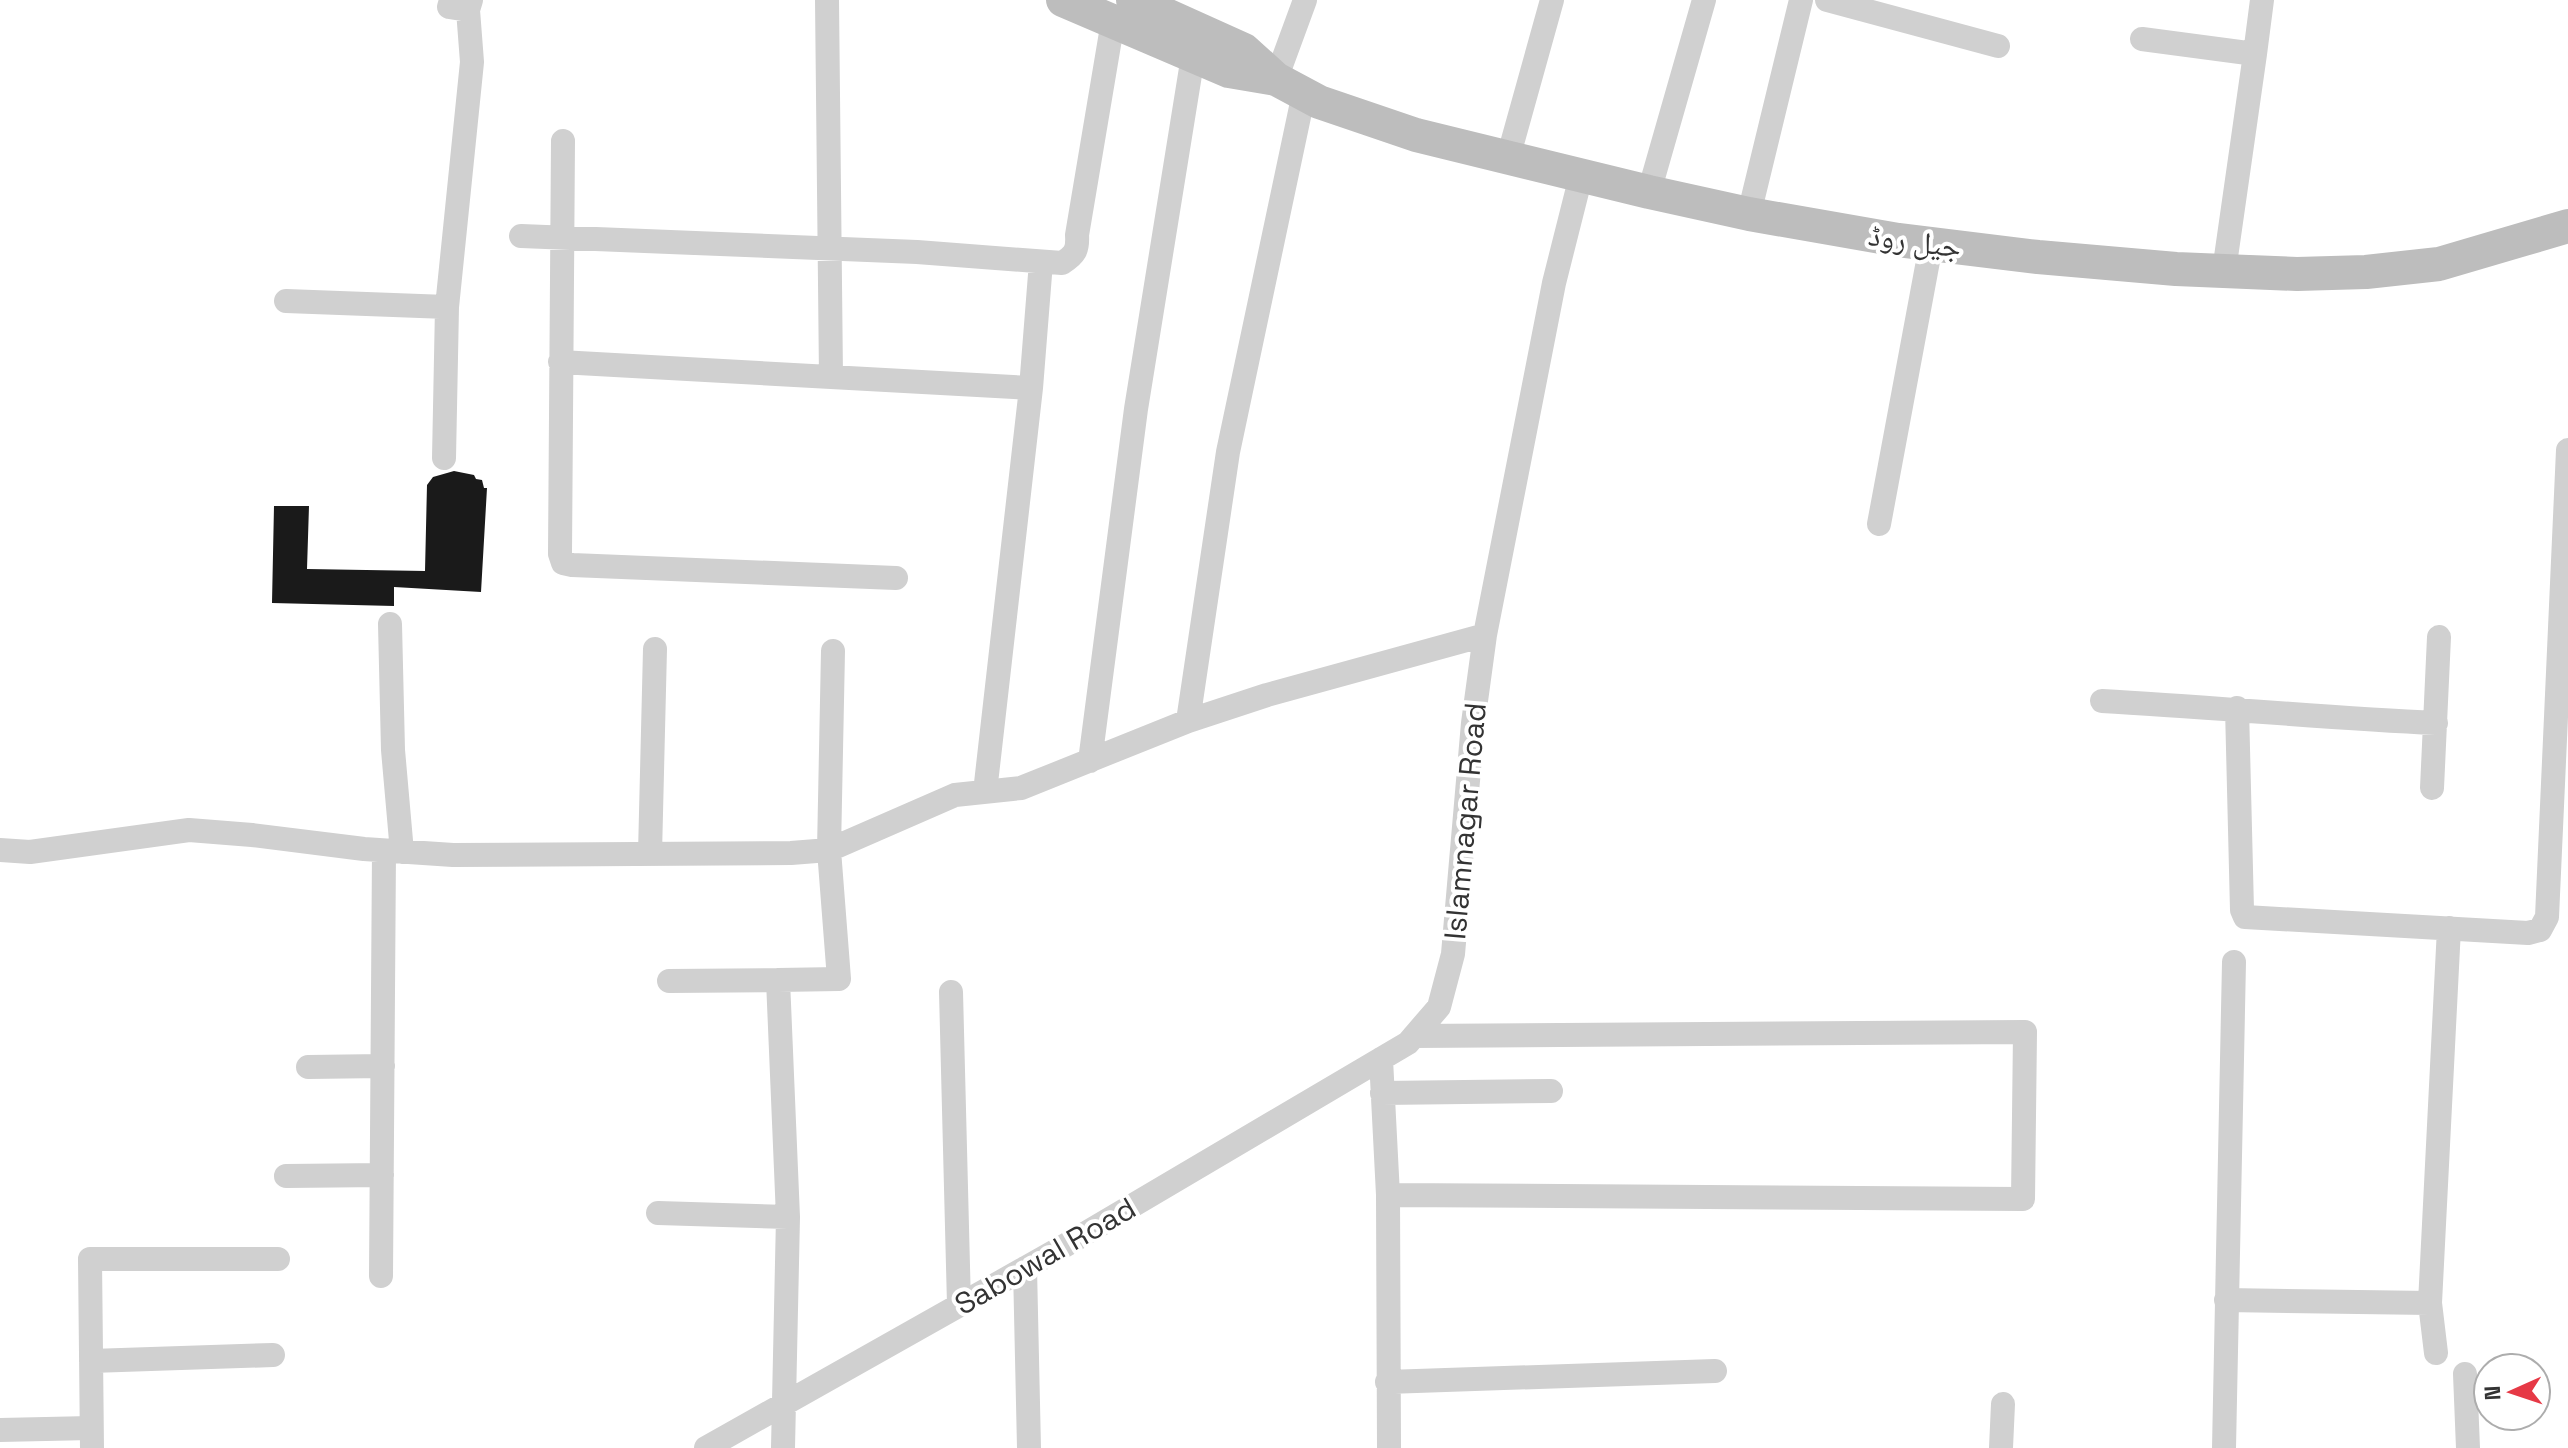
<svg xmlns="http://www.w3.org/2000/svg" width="2568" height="1448" font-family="'Space Grotesk','Noto Naskh Arabic',sans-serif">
  <rect width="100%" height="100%" fill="#fff"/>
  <!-- building -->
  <path fill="#1a1a1a" d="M454 471 474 475 476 479 482 480 484 488H487L481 592 394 587V606L272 603 274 506H309L307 569 425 571 427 485 433 477Z"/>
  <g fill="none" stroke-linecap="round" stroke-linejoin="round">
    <!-- street -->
    <path stroke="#d0d0d0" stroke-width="24" d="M451 0 449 7 468 10
      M827 0 831 377
      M1827 0 1998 46
      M2142 39 2255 54 2224 271
      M2255 54 2262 0
      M1276 79 1305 0
      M563 141 560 554 563 563 572 565 896 578
      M1508 158 1552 0
      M1649 192 1704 0
      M1749 214 1801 0
      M521 236 917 252 1062 263C1075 255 1078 250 1077 235L1113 21
      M286 301 447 307
      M560 362 1031 388
      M444 458 447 307 472 62 468 10 471 0
      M1879 524 1931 245
      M390 624 393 750 402 852
      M2102 701C2213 707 2324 718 2436 723
      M2237 708 2242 910 2245 917 2528 933 2540 930 2547 917 2568 450
      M1188 721 1228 452 1304 93
      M1090 761 1136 409 1193 56
      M2432 788 2439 637
      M985 792 1031 388 1041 262
      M0 850 30 852 189 830 252 835 364 849 453 855 791 853 829 850 955 795 1021 788 1188 721 1267 695 1485 635
      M650 854 655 649
      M778 980 839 979 829 850 833 651
      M669 981 778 980 788 1217
      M951 992 959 1305
      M1381 1059 1388 1195 1389 1448
      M308 1067 383 1066
      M1382 1093 1551 1091
      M286 1176 382 1175
      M1388 1195 2023 1199 2025 1032 1414 1036
      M658 1213 788 1217 783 1448
      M1025 1268 1029 1448
      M381 1276 384 851
      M2226 1300 2430 1303
      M2436 1353 2430 1303 2449 928
      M91 1361 273 1355
      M2465 1374 2468 1448
      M1387 1382 1715 1371
      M0 1430 91 1428
      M92 1448 90 1259H278
      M706 1448 1059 1249 1408 1043 1439 1007 1453 954 1473 723 1485 635 1554 283 1581 176
      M2001 1448 2003 1404
      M2224 1448 2234 962"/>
    <!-- secondary -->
    <path stroke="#bdbdbd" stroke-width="34" d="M1063 0 1229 71 1276 79
      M1133 0 1244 50 1276 79 1319 102 1416 135 1649 192 1749 214 1898 240 2038 257 2176 269 2297 274 2366 272 2439 264 2568 226"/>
  </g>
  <g text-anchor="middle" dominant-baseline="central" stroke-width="8" stroke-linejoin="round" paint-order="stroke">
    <!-- street labels -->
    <g font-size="30" fill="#333" stroke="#fff">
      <text transform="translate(1915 241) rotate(8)">جیل روڈ</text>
      <text transform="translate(1465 821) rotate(-85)">Islamnagar Road</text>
      <text transform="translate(1045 1256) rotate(-30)">Sabowal Road</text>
    </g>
  </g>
  <!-- north arrow -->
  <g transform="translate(2512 1392) rotate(267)"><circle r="38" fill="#ffffff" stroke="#adadad" stroke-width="2"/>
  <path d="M0-6L14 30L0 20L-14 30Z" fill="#e63946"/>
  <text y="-12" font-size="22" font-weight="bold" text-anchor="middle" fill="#333333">N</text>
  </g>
</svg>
